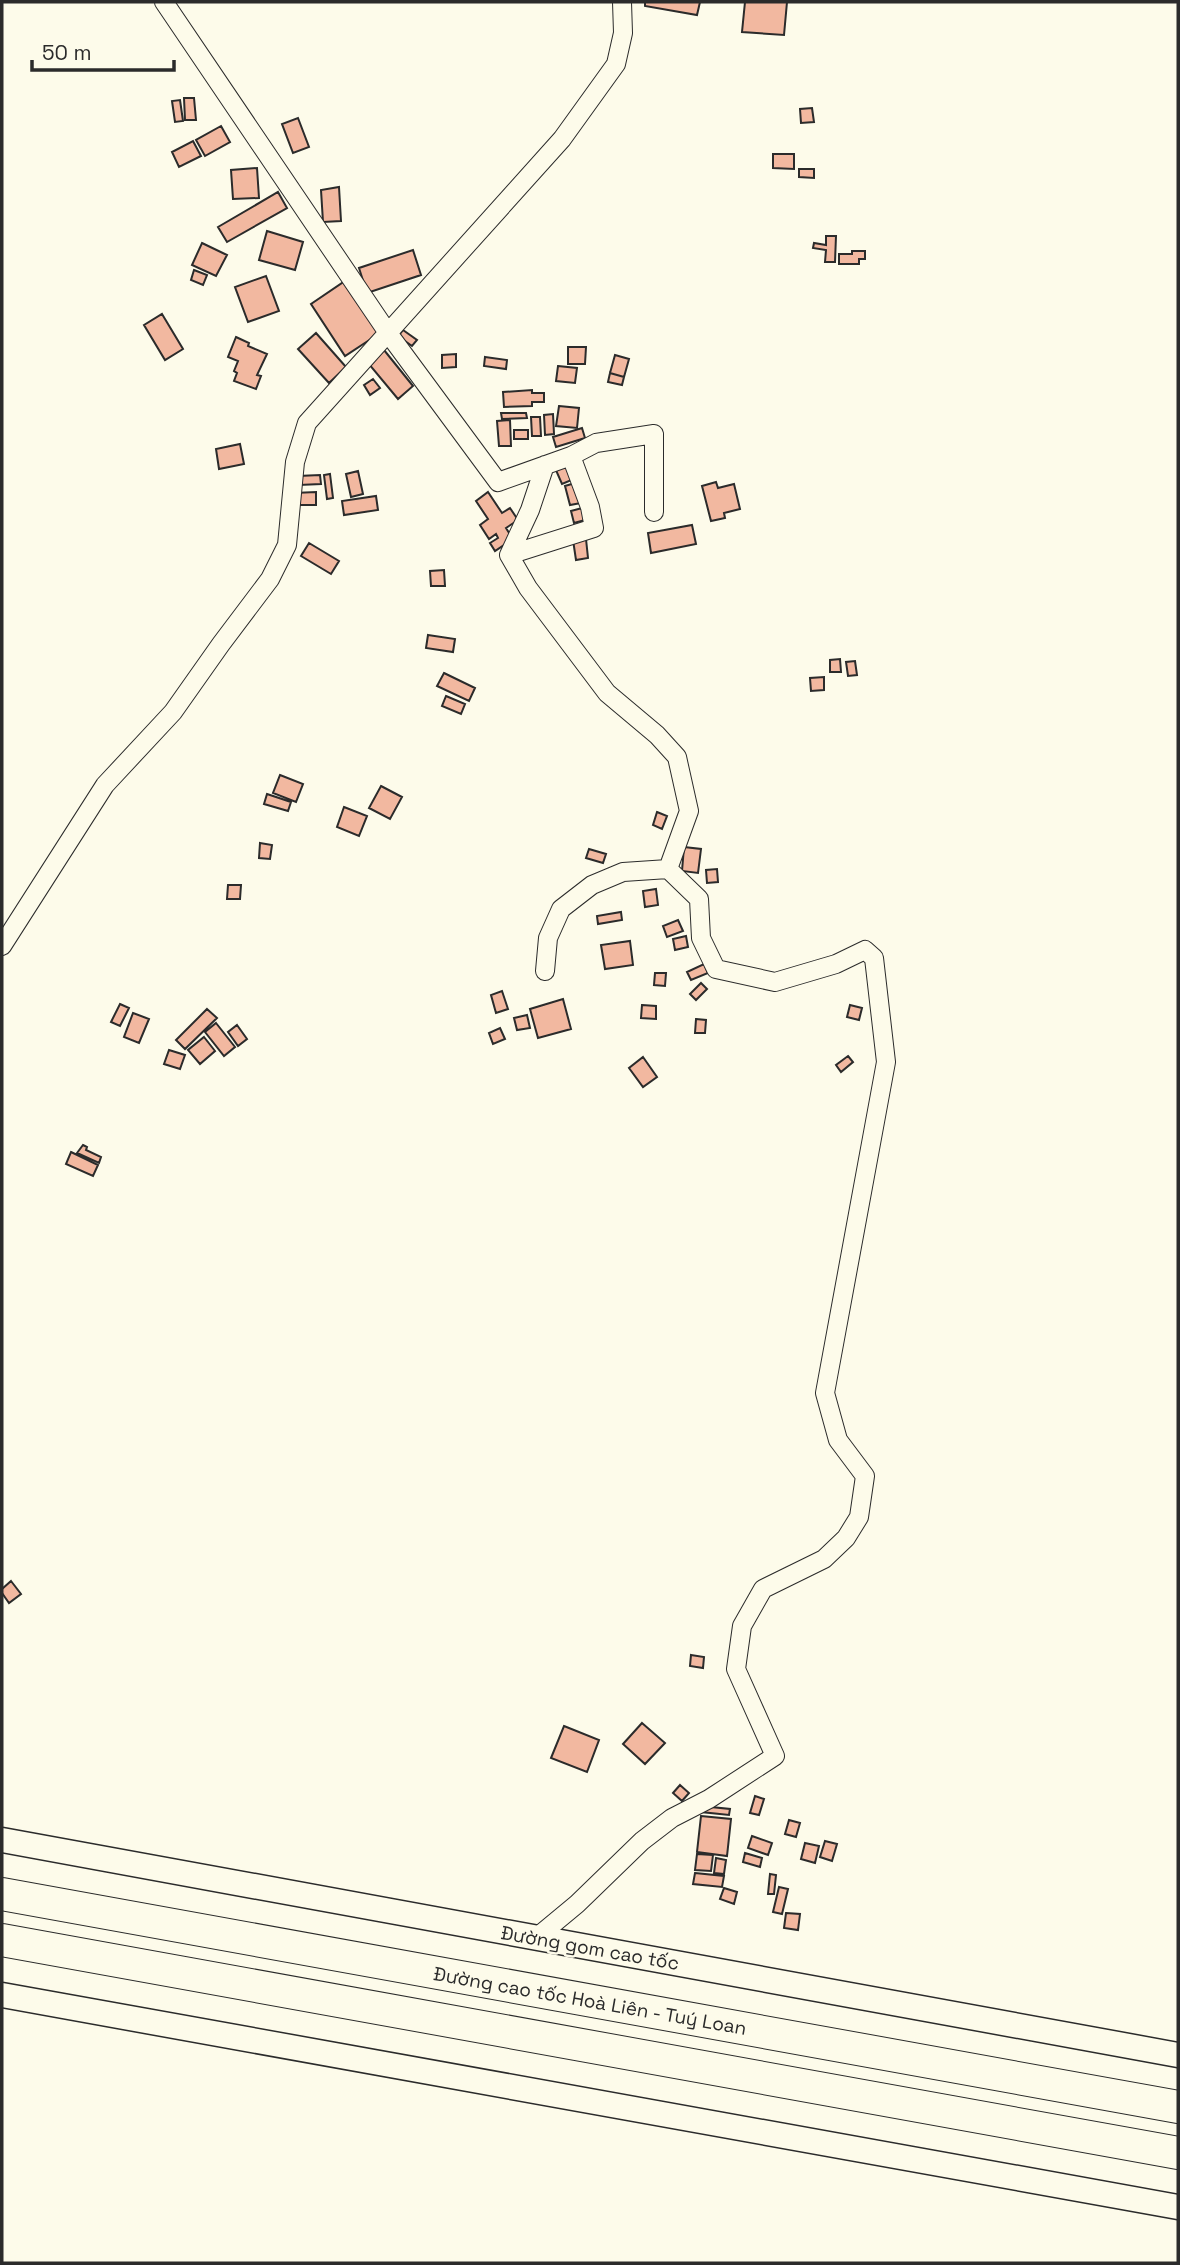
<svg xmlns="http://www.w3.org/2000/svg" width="1180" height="2265" font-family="'Space Grotesk',sans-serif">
  <rect width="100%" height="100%" fill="#fdfbea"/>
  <!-- building -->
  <path fill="#f2b8a0" stroke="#2b2b2b" stroke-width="2" d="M645 2H700L697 15 645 6Z
    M745 2H787L784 35 742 32Z
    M184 98H194L196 120H185Z
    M180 100 183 121 175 122 172 101Z
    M812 108 814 122 801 123 800 109Z
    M298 118 309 147 293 153 282 124Z
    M221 126 230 142 205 156 196 140Z
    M193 141 201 156 179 167 172 152Z
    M773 154H794V169L773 168Z
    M257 168 259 198 233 199 231 170Z
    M799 169H814V178L799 177Z
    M339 187 341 221 323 222 321 190Z
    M278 192 287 208 227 242 218 227Z
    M267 231 303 242 295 270 259 260Z
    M826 236H836L835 262H825L826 250 813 248 814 243 826 245Z
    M202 243 227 255 216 276 192 265Z
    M413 250 421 275 367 293 359 268Z
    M852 251H865V259H859V264H839V254H852Z
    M194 270 207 275 203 285 191 280Z
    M266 276 279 311 248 322 235 287Z
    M345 281 380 333 345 356 311 304Z
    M162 314 183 349 165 360 144 325Z
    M403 330 417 340 412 346 398 336Z
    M316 333 346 367 329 383 298 349Z
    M236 337 249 343 248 346 267 354 257 375 261 376 256 389 234 381 237 373 234 371 238 361 228 357Z
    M568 347H586L585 364H568Z
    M384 350 413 386 398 399 368 363Z
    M456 354V367L442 368V355Z
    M615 355 629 359 624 377 610 373Z
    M485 357 507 360 506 369 484 366Z
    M558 366 577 368 575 383 556 381Z
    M610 373 624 377 622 385 608 382Z
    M373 379 380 388 370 395 364 385Z
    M532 390V393H544V402H532V406L504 407 503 392Z
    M559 406 579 408 577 428 556 426Z
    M501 413H526L527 418 502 419Z
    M553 414 554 434 545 435 544 415Z
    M531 417H540L541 436H532Z
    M510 420 511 446H499L497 421Z
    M582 428 585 438 556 447 553 437Z
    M514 430H528V439H514Z
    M240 444 244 464 219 469 216 449Z
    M566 462 574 479 562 484 555 468Z
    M358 471 363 494 351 497 346 474Z
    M330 474 333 498 327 499 324 475Z
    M320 475 321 484 299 485 298 476Z
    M716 482 718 488 734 484 740 509 724 513 725 518 711 521 702 486Z
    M575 483 581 503 570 505 565 486Z
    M316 492V505H294V493Z
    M488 492 502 513 510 508 518 520 506 528 513 539 495 551 490 543 498 538 496 534 489 539 480 525 488 519 476 501Z
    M376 496 378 510 344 515 342 501Z
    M582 508 585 520 574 523 571 511Z
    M692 525 696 544 651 553 648 533Z
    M586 539 588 558 576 560 573 540Z
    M309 543 339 561 331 574 301 556Z
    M444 570 445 586H431L430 571Z
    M428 635 455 639 453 652 426 648Z
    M840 659 841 672H830V660Z
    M855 661 857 675 848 676 846 662Z
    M444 673 475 688 469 701 437 686Z
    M824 677V690L811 691 810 678Z
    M446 696 465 704 461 714 442 706Z
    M280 775 303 784 296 802 273 793Z
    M381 786 402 797 390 819 369 808Z
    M267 794 291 802 288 811 264 804Z
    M344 807 367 816 359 836 337 827Z
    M657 812 667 816 662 829 653 825Z
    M260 843 272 845 270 859 259 858Z
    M684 847 701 849 698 873 682 871Z
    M589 849 606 854 603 863 586 858Z
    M717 869 718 882 707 883 706 870Z
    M228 885H241L240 899H227Z
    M656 889 658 905 645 907 643 891Z
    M621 912 622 920 598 924 597 916Z
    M678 920 683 931 667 937 663 926Z
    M686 936 688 947 675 950 673 939Z
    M630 941 633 965 605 969 601 945Z
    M704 964 708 973 691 980 687 972Z
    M655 973H666L665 986 654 985Z
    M701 983 707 989 696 1000 690 994Z
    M502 991 508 1009 496 1013 491 995Z
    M563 999 571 1029 538 1038 530 1009Z
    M120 1004 129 1008 120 1026 111 1022Z
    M642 1005 656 1006V1019L641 1018Z
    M850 1005 862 1008 859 1020 847 1017Z
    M207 1009 217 1018 185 1049 176 1040Z
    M133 1013 149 1019 139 1043 124 1037Z
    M527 1015 530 1028 517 1030 514 1018Z
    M696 1019 706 1020 705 1033H695Z
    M216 1023 235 1047 224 1056 205 1032Z
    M237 1025 247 1039 238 1046 228 1032Z
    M500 1028 505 1039 493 1044 489 1033Z
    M204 1037 215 1051 200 1064 188 1050Z
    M169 1050 185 1055 180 1069 164 1064Z
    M848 1056 853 1062 841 1072 836 1065Z
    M643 1057 657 1077 643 1087 629 1068Z
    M83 1145 87 1147 86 1150 101 1157 99 1163 77 1153Z
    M71 1152 98 1165 93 1176 66 1164Z
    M11 1581 21 1594 9 1603 2 1593V1589Z
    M691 1655 704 1657 703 1668 690 1666Z
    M642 1723 665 1743 645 1764 623 1744Z
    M564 1726 599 1740 587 1772 551 1758Z
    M680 1785 689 1793 682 1801 673 1793Z
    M755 1796 764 1799 759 1815 750 1813Z
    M701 1806 730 1809 729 1815 701 1812Z
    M701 1816 731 1819 727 1856 697 1852Z
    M789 1820 800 1823 796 1837 785 1834Z
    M752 1836 772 1843 768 1855 748 1848Z
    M825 1841 837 1844 832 1861 820 1857Z
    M805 1843 819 1846 815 1863 801 1859Z
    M745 1853 762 1858 760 1867 743 1862Z
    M697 1854 713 1855 711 1871 695 1870Z
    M716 1858 726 1860 724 1874 714 1873Z
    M695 1873 724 1876 722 1887 693 1884Z
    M770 1874 776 1875 774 1894H768Z
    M779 1887 788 1889 782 1914 773 1912Z
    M724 1888 737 1892 734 1904 720 1899Z
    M786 1913 800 1914 798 1930 784 1928Z"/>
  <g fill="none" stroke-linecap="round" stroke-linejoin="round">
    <!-- street casing -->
    <g stroke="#2b2b2b" stroke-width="20">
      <path id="street" d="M164 2 388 333 498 482 571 456 590 507 594 528 509 555 528 588 607 693 657 735 677 757 689 811 668 869 699 899 701 938 716 969 775 982 836 964 865 950 874 958 886 1062 825 1393 838 1440 865 1476 859 1517 846 1538 824 1559 763 1589 742 1626 736 1669 775 1756 709 1799 672 1818 642 1841 577 1904 536 1938
        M571 456 596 443 654 434V512
        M509 555 530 510 545 465
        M2 946 105 785 173 712 221 644 270 579 287 545 295 462 307 423 562 139 616 64 623 33 622 2
        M545 971 548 938 561 909 592 885 623 872 668 869"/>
    </g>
    <!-- secondary casing -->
    <g stroke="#2b2b2b" stroke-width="27">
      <path id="secondary" d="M2 1840 1178 2055
        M2 1995 1178 2207"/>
    </g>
    <!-- highway casing -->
    <g stroke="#2b2b2b" stroke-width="34">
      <path id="highway" d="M2 1894 1178 2107
        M2 1940 1178 2153"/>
    </g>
    <!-- street -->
    <use href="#street" stroke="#fdfbea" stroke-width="18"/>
    <!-- secondary -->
    <use href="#secondary" stroke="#fdfbea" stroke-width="24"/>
    <!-- highway -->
    <use href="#highway" stroke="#fdfbea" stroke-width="32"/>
  </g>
  <g text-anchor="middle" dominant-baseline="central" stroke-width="5" stroke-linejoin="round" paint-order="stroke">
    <!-- street labels -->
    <g font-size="19" fill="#2b2b2b" stroke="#fdfbea">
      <text transform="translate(590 1948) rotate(10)">Đường gom cao tốc</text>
      <text transform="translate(590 2001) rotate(10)">Đường cao tốc Hoà Liên - Tuý Loan</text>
    </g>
  </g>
  <!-- border -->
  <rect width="1180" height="2265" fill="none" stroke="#2b2b2b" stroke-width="7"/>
  <!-- scale -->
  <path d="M32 60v10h142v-10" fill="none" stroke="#2b2b2b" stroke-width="3.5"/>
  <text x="42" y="60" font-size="21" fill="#2b2b2b" stroke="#fdfbea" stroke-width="5" paint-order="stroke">50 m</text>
</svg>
